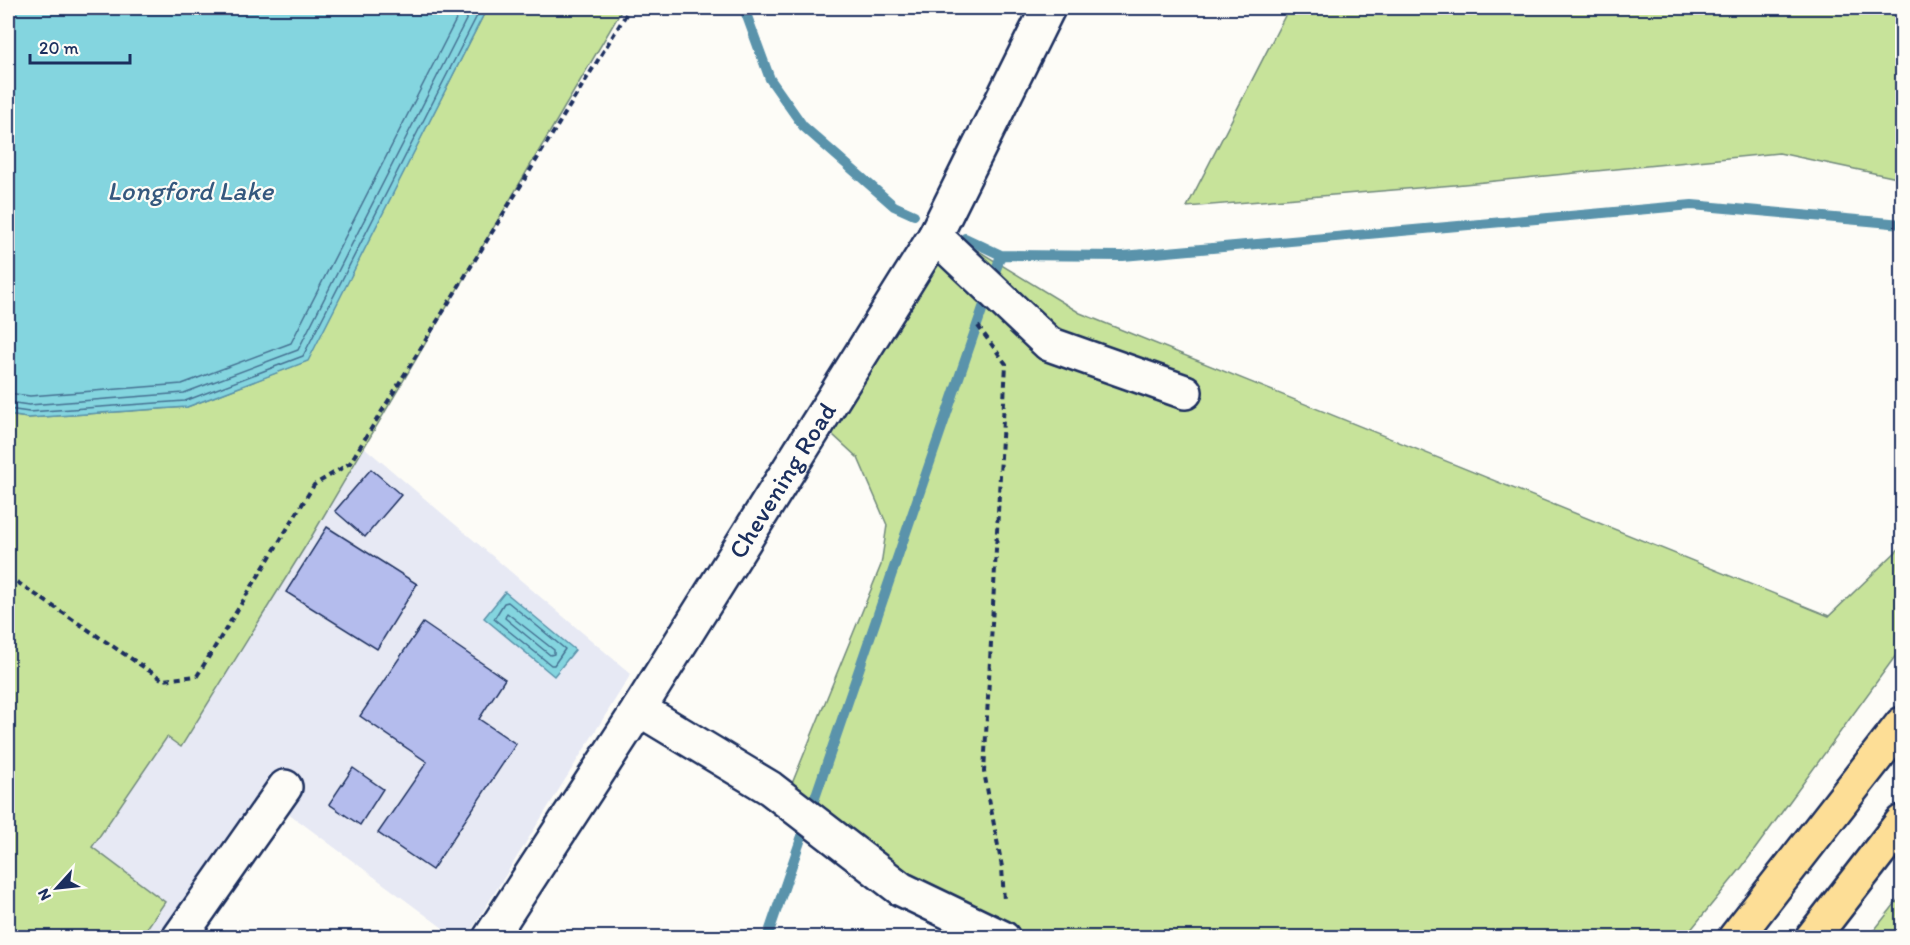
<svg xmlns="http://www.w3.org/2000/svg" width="1910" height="945" font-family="Itim,sans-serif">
  <rect width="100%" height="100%" fill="#fdfcf7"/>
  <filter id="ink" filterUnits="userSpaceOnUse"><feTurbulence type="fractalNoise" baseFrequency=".0167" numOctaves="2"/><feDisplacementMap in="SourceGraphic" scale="12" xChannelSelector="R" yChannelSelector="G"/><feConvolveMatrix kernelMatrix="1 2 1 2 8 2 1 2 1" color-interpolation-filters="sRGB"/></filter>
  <g filter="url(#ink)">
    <!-- built -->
    <path fill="#e7e9f4" d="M364 447 631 674 467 937H455L280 807 193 937H8V621L181 746Z"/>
    <!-- green -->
    <path fill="#c7e39a" stroke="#71897c" stroke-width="1.5" d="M487 8H623L313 534 181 747 167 737 92 847 165 902 141 937H8V415L28 418 187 407 307 361Z
      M1289 8H1902V179L1779 153 1454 185 1187 207Z
      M954 236 1080 313 1829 616 1902 546V647L1742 867 1685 937H1036L910 886 789 791 881 565 887 525 858 458 832 434Z
      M1902 895V937H1869Z"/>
    <!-- water -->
    <path fill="#84d5df" stroke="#5a93ab" stroke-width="1.5" d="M8 8H487L308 361 187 407 28 418 8 415Z
      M505 592 575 650 554 676 484 618Z"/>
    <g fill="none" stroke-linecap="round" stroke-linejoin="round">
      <!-- shore -->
      <path stroke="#457192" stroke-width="1.5" d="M8 393 30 396 182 384 291 343 462 8
        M8 402 29 405 184 393 298 350 472 8
        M8 409 29 412 185 401 303 356 481 8
        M508 602 565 649 554 665H551L494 619 504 603Z
        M507 613 554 650V654L550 655 505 618Z"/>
      <!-- stream -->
      <path stroke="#5a93ab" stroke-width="10" d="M744 8 770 79 803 126 894 206 914 215
        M965 238 1001 255 1123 256 1692 205 1902 224
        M767 938 1001 255"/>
    </g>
    <!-- building -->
    <path fill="#b4bced" stroke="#1b2f5e" stroke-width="1.5" d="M371 469 401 495 365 537 335 511Z
      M327 527 417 584 377 649 286 592Z
      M423 623 505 679 479 719 516 744 432 870 378 833 427 762 360 716Z
      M353 768 383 789 360 825 329 804Z"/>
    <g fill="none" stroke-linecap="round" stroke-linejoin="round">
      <!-- minor casing -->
      <g stroke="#1b2f5e" stroke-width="38">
        <g id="minor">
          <path d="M935 236 1049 344 1185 392"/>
          <path d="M639 709 770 788 901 889 1003 938"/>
          <path d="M179 938 285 787"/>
          <path id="s1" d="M490 938 639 709 935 236 1048 8"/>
        </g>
      </g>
      <!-- highway casing -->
      <g stroke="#1b2f5e" stroke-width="38">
        <path id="highway" d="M1735 938 1902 724
          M1812 938 1902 822"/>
      </g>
      <!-- path -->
      <path stroke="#1b2f5e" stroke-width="4" stroke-dasharray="6 4.5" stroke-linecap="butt" d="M978 326 1006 364 984 772 1002 867 1004 901
        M8 576 163 680 197 676 314 485 350 463 630 8"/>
      <!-- minor -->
      <use href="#minor" stroke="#fdfcf7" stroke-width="33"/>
      <!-- highway -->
      <use href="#highway" stroke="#fdde96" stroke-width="33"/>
    </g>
  </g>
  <g text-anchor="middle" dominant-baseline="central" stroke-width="4.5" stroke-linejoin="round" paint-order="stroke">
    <!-- street labels -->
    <g font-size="26" fill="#1b2f5e" stroke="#fdfcf7">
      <text stroke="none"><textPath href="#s1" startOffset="543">Chevening Road</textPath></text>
    </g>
    <!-- water labels -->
    <g font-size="27" font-style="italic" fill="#35587e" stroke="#fdfcf7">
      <text x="190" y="190">Longford Lake</text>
    </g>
  </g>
  <!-- margin -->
  <rect width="1910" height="945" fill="none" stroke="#fdfcf7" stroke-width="30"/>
  <rect x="15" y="15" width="1880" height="915" fill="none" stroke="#1b2f5e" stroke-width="2" filter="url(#ink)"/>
  <!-- north arrow -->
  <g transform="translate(57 888) rotate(243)" stroke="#fdfcf7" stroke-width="4.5" paint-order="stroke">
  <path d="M0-4.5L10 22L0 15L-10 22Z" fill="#1b2f5e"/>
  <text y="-9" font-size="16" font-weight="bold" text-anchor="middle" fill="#1b2f5e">N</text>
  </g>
  <!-- scale -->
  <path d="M30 54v9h100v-9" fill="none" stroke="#1b2f5e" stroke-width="3"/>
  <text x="39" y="54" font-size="18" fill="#1b2f5e" stroke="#fdfcf7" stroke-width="4.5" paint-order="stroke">20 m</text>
</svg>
